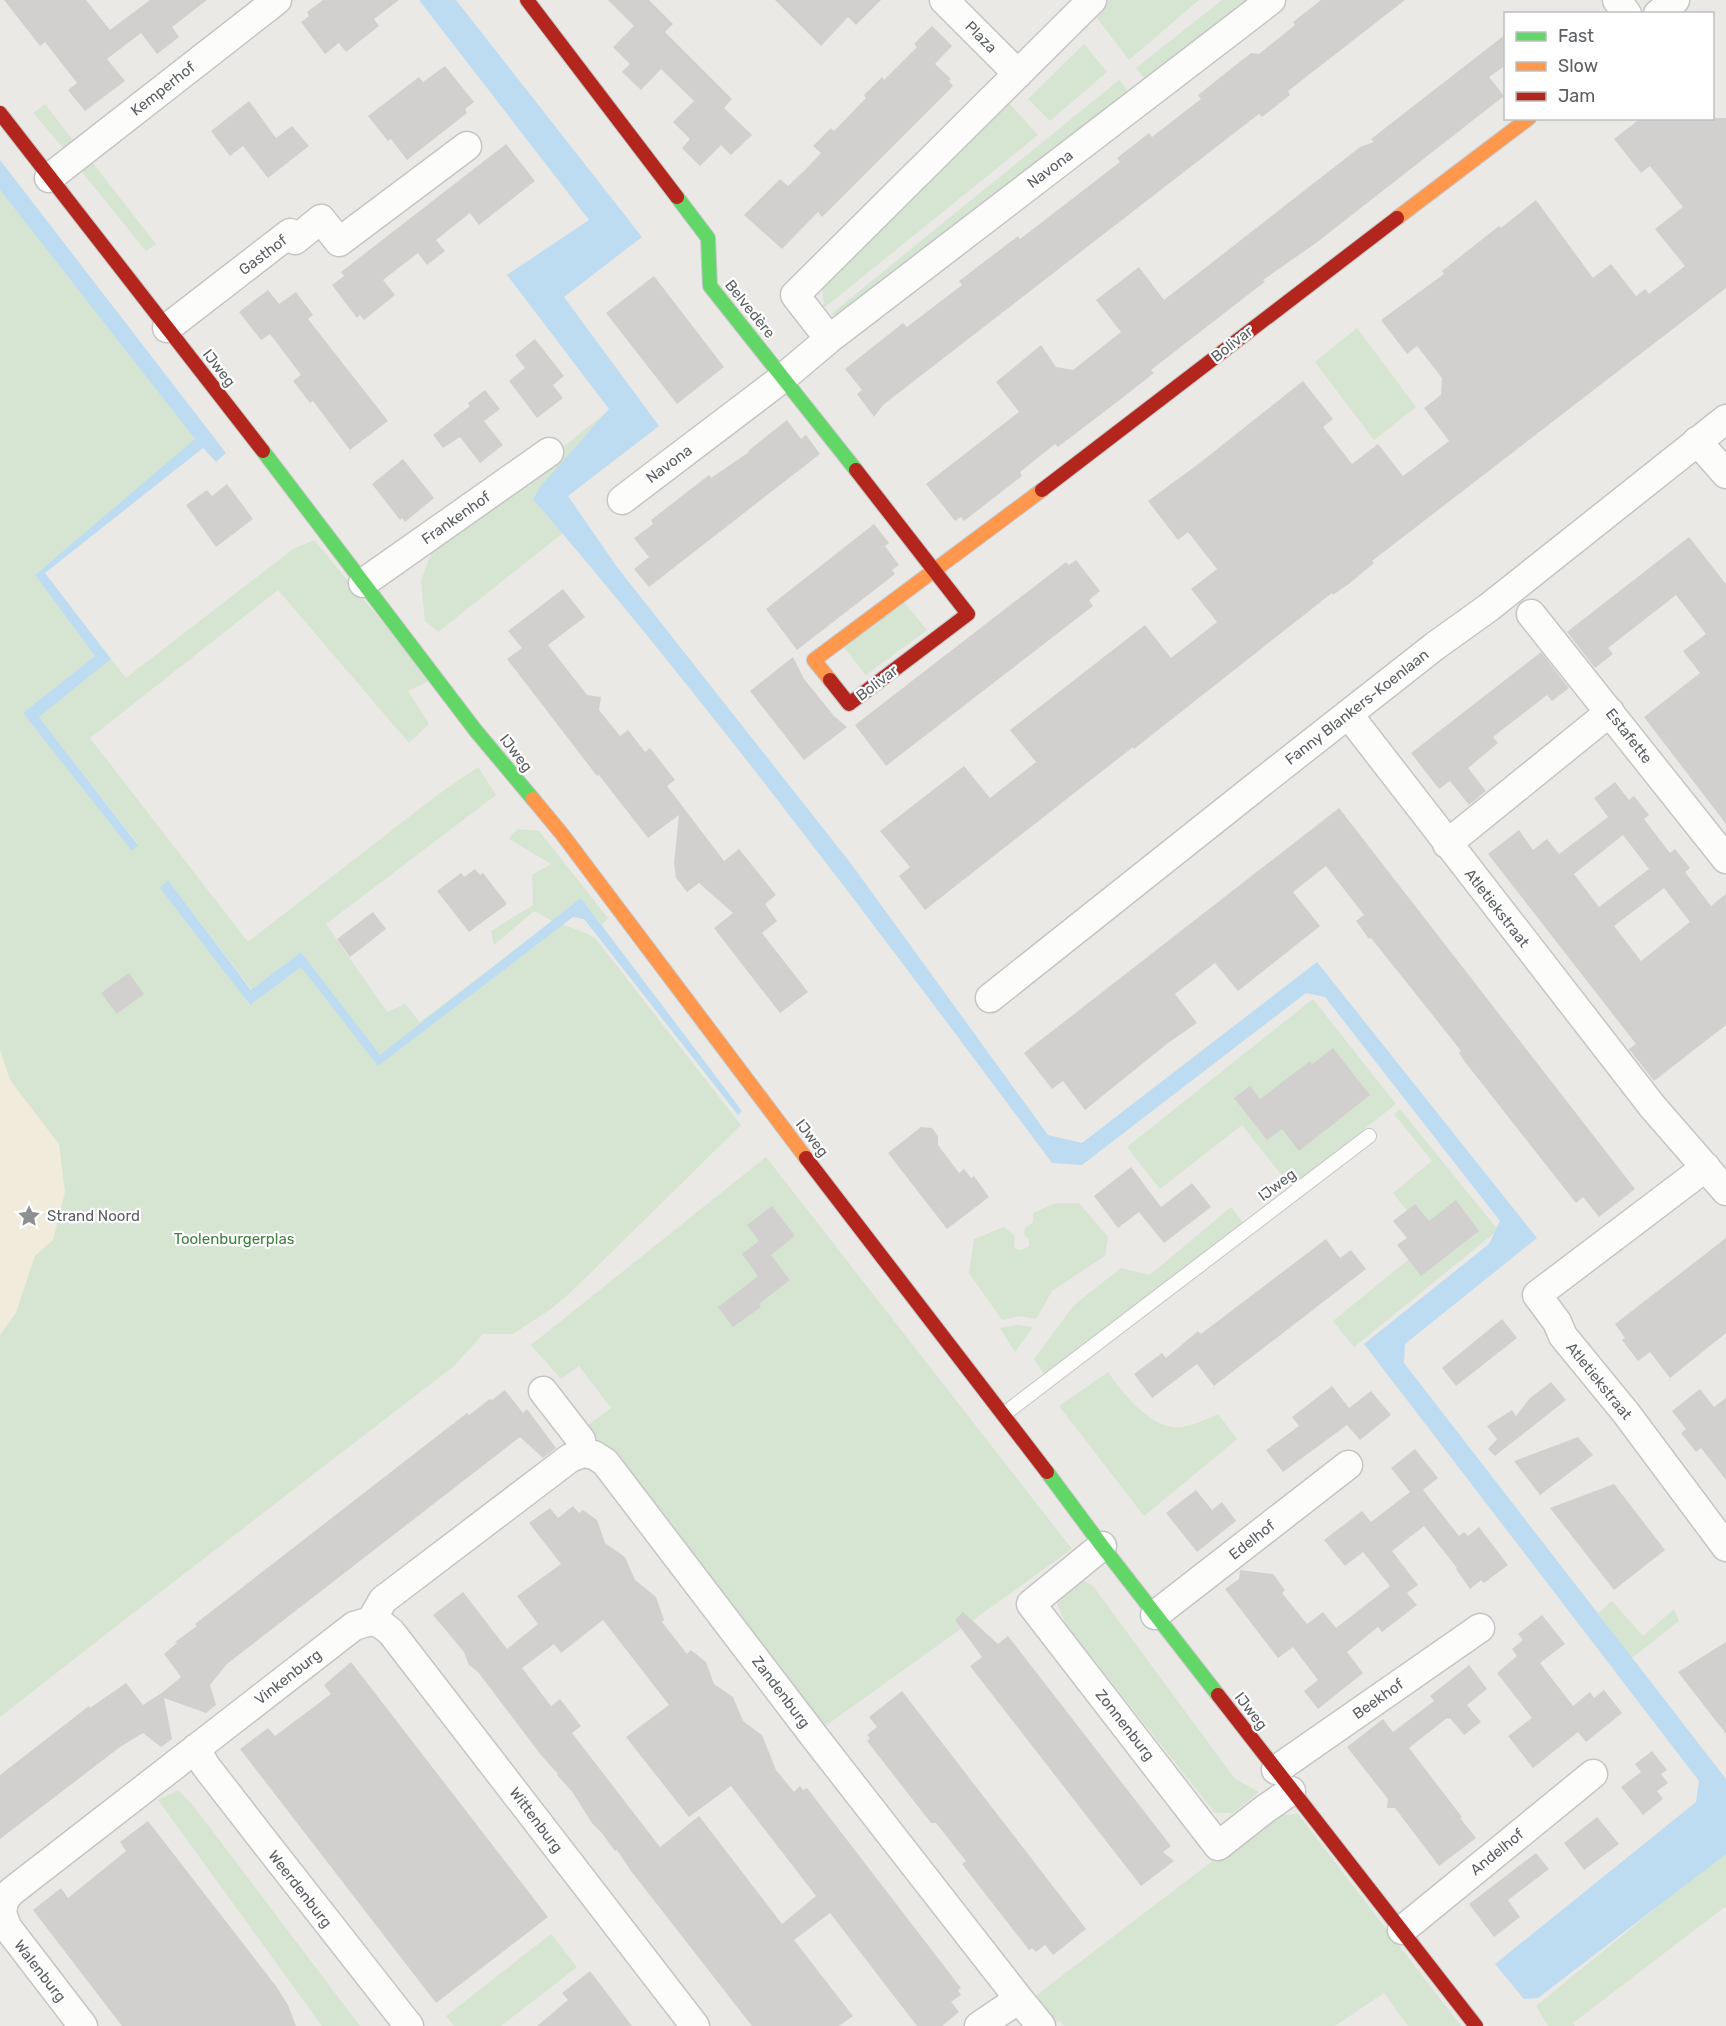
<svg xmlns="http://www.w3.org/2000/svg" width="1726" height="2026" font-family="Rubik,sans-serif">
  <rect width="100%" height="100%" fill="#eae9e5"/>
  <!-- green -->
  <path fill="#d5e5d2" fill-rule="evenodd" d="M1108 0H1199L1129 60 1094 14Z
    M1222 0H1247L1144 78 1136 68Z
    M1084 44 1107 72 1050 121 1028 99Z
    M1119 80 1129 92 840 316 831 314Z
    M1008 102 1038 135 824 308 822 288Z
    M45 104 76 144 67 152 33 113Z
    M92 162 156 244 146 251 81 171Z
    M0 190 196 440 35 575 95 656 24 714 132 850 138 844 39 717 111 659 126 678 293 549 314 540 431 680 408 691 429 724 409 743 278 590 90 738 248 942 436 796 478 767 496 795 326 924 387 1012 405 1004 420 1022 553 921 534 911 494 945 491 931 533 905 532 875 551 864 509 839 517 829 539 831 608 918 602 925 581 898 554 921C569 928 580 929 595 938L741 1125 571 1292 551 1309 513 1334H483L454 1366 119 1624 0 1717ZM168 880 252 990 301 952 308 962 249 1005Z
    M1357 328 1416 407 1374 440 1315 362Z
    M609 410 533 499 563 533 438 632 425 621 421 581 434 545 510 490Z
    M904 602 927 630 866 675 842 645Z
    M1313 999 1396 1104 1291 1187 1242 1125 1160 1189 1127 1147Z
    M1400 1109 1498 1230 1354 1347 1333 1321 1431 1241 1393 1193 1432 1161 1394 1114Z
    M766 1157 1072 1549 824 1727 587 1426 611 1408 579 1366 561 1379 531 1345Z
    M1056 1203H1079L1108 1237 1105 1256 1052 1291 1036 1319 1019 1316 1002 1320 969 1273 974 1239 1004 1227 1015 1236 1014 1248C1020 1251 1024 1250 1029 1246V1240L1024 1234 1025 1228 1033 1222V1213Z
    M1231 1207 1244 1224 1046 1377 1034 1359 1074 1305 1121 1268 1150 1275Z
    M1017 1325 1033 1327 1015 1352 1000 1328Z
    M1108 1372C1121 1391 1147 1424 1172 1427 1186 1429 1205 1420 1218 1414L1237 1439 1144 1516 1059 1406Z
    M1079 1578 1093 1586 1235 1779 1259 1792 1233 1813H1215L1067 1626 1057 1604Z
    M1612 1601 1643 1636 1674 1609 1679 1621 1632 1658 1598 1613Z
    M178 1790 195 1808 360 2026H322L158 1800Z
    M1298 1814 1461 2026H1408L1384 1993 1335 2026H1064L1060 2021 1052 2023 1034 1997 1273 1815Z
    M1726 1851V1906L1573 2023 1575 2026H1548L1536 2006Z
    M551 1934 577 1967 501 2026H454L446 2016Z"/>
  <!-- sand -->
  <path fill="#f1ebdc" d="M0 1050 10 1080 59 1144 65 1192 53 1240 35 1256 16 1313 0 1335Z"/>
  <!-- water -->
  <path fill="#bddcf1" d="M419 0H456L642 237 564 297 659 426 568 496 617 567 852 865 1048 1135 1082 1143 1317 962 1537 1238 1405 1344 1404 1363 1726 1779V1854L1538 1998 1524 1999 1495 1964 1696 1802 1699 1781 1364 1344 1489 1244 1500 1221 1325 997 1306 993 1082 1165 1052 1163C884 938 716 712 533 499L541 486 609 409 507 275 589 220Z
    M0 160 226 453 216 462 203 448 45 573 111 659 39 717 138 845 132 851 23 713 95 656 35 575 195 439 0 190Z
    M168 880 251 990 301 952 380 1055 581 898 742 1111 738 1115 584 919 573 917 378 1066 301 967 250 1005 160 888Z"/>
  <!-- building -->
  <path fill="#d1d0ce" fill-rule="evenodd" d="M4 0H86L110 30 150 0H207L172 27 179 37 157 54 141 33 107 59 125 81 85 111 68 90 77 83 45 42 40 46Z
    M323 0H399L374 19 379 26 346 52 339 43 325 54 301 22 309 16 307 12Z
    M608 0H649L673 24 665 32 732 99 724 108 752 135 731 155 721 145 700 166 682 148 690 139 673 122 694 101 661 69 641 90 622 72 630 64 613 47 634 26Z
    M775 0H881L856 25 848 17 821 46Z
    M1321 0H1405L1288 91 1290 95 1262 117 1259 114 1233 134 883 405 874 417 857 394 862 390 845 369 903 323 907 327 962 285 959 281 1018 236 1020 239 1120 162 1117 158 1149 133 1152 137 1201 99 1198 95 1251 53 1259 54 1295 25 1293 22Z
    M932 26 952 46 935 64 951 79 949 81 953 86 822 217 818 212 782 249 744 215 780 179 788 186 805 170 821 153 813 146 831 128 834 131 866 98 864 95 882 77 884 80 917 47 914 44Z
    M1506 34V65L1489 77 1504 96 1316 243 1263 280 1265 282 1258 287 1151 370 1154 373 1117 402 1058 447 1055 444 1020 472 1022 476 964 521 961 517 955 521 926 484 1019 412 996 382 1041 345 1056 367 1073 370 1121 332 1096 300 1139 267 1164 300 1360 147 1374 142 1371 139Z
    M445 66 474 102 465 109 467 113 407 160 391 139 388 141 368 116 419 77 423 82Z
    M249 101 276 138 292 126 309 146 268 178 243 146 230 156 211 131Z
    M1641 118H1726V288L1372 561 1374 563 1350 583 1333 595 1332 593 1134 749 1133 747 925 910 899 876 910 867 880 831 964 766 990 798 1036 762 1010 730 1145 625 1171 658 1217 622 1191 589 1217 569 1188 532 1178 540 1148 501 1201 462 1303 381 1333 419 1323 427 1352 464 1378 444 1403 476 1449 441 1424 408 1441 395 1442 378 1417 346 1407 354 1381 320 1444 274 1442 271 1499 226 1501 228 1536 200 1593 278 1611 264 1636 296 1645 289 1649 294 1685 266 1655 229 1683 207 1650 166 1641 173 1614 139Z
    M506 144 535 181 479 225 470 213 436 240 445 251 427 265 418 253 383 280 395 295 364 320 360 315 357 318 332 285 344 276 341 272Z
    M654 276 724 367 677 404 606 313Z
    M268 290 279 304 296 292 313 315 308 319 388 421 350 450 313 401 310 403 293 381 301 375 270 334 261 340 239 312Z
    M535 339 564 376 553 385 563 398 537 418 509 381 525 368 515 355Z
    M485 390 500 409 484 421 503 445 480 463 460 437 443 448 433 435 470 406 468 403Z
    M787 420 801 439 806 435 820 454 649 587 634 569 649 557 634 538 653 524 651 520 709 475 711 478 749 452 748 451Z
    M403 459 434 498 405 522 402 518 400 520 372 484Z
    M227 484 253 519 216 547 186 505 207 490 212 496Z
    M874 524 889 543 885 546 899 565 892 570 895 574 797 650 766 609Z
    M1689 537 1726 584V824L1644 717 1700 673 1683 651 1706 634 1676 595 1608 648 1613 654 1595 668 1567 632Z
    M1076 560 1100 591 1089 600 1093 606 886 766 855 725 1066 562 1069 565Z
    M563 589 585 617 548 645 587 695 601 697 599 710 620 736 628 730 645 752 650 748 675 780 667 786 724 861 739 849 776 895 765 904 777 921 762 933 808 992 780 1013 714 928 733 913 699 883 687 892 676 878 674 863 679 815 648 838 599 775 597 776 507 659 522 648 508 631Z
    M1541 652 1569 688 1552 701 1547 695 1493 737 1498 743 1468 768 1486 791 1469 805 1450 781 1439 789 1411 753Z
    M793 657 804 679 834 716 847 727 804 760 750 691Z
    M1615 782 1629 800 1634 796 1649 815 1644 819 1670 853 1675 849 1690 868 1685 872 1711 906 1726 894V1025L1654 1081 1629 1049 1636 1044 1488 854 1519 830 1533 850 1547 839 1559 854 1608 817 1594 798ZM1623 835 1649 869 1599 907 1574 874ZM1664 888 1690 922 1641 961 1614 926Z
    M1339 808 1635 1189 1599 1217 1583 1197 1576 1203 1465 1062 1459 1053 1461 1051 1423 1003 1371 938 1369 939 1356 921 1364 915 1326 866 1293 892 1320 926 1238 991 1215 963 1175 994 1197 1023 1168 1043 1085 1110 1063 1081 1052 1089 1024 1053Z
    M475 869 480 875 483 873 507 904 469 932 437 891 461 873 464 877Z
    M373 912 386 929 350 957 337 939Z
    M129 973 144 994 117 1014 101 993Z
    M1333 1048 1370 1095 1299 1151 1282 1129 1267 1140 1234 1098 1250 1086 1260 1099 1310 1061 1312 1064Z
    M921 1127 932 1128 938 1136V1145L959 1173 964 1169 971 1178 974 1176 989 1197 947 1229 888 1153Z
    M1131 1167 1161 1207 1192 1183 1211 1207 1164 1243 1139 1212 1118 1228 1094 1196Z
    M1456 1200 1479 1231 1421 1276 1397 1245 1407 1238 1393 1221 1415 1204 1429 1221Z
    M772 1206 795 1236 771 1255 790 1280 759 1304 761 1307 733 1327 718 1307 758 1276 742 1254 759 1241 747 1225Z
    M1726 1238V1333L1670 1378 1650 1352 1638 1361 1622 1340 1625 1338 1615 1324Z
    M1326 1239 1340 1258 1351 1250 1366 1269 1214 1386 1197 1364 1152 1398 1134 1374 1162 1353 1166 1358 1198 1331 1201 1334Z
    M1502 1319 1517 1338 1456 1386 1442 1368Z
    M1551 1382 1566 1400 1495 1456 1488 1449 1497 1439 1487 1426 1512 1410 1516 1416 1530 1398Z
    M1332 1386 1349 1408 1371 1391 1391 1415 1360 1440 1347 1425 1283 1472 1266 1450 1299 1426 1292 1417Z
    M1700 1389 1714 1407 1726 1398V1480L1701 1448 1696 1452 1681 1433 1686 1429 1672 1411Z
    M505 1390 523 1413 527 1409 556 1448 543 1458 520 1437 227 1664 210 1685 216 1705 206 1713 164 1698 172 1739 161 1747 143 1733 120 1747 0 1839V1775L89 1706 90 1708 126 1683 143 1705 163 1692 181 1677 164 1654 177 1643 175 1642 197 1626 195 1624 467 1413 469 1415 490 1399 492 1400Z
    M1578 1437 1593 1455 1540 1495 1514 1461Z
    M1415 1449 1438 1478 1423 1490 1459 1536 1464 1532 1468 1536 1479 1527 1508 1565 1484 1583 1481 1580 1470 1589 1456 1569 1457 1568 1424 1526 1392 1551 1418 1585 1407 1593 1417 1605 1382 1632 1378 1627 1347 1652 1363 1673 1318 1709 1304 1691 1318 1680 1293 1647 1278 1658 1225 1589 1239 1579 1240 1570 1273 1574 1285 1590 1282 1593 1307 1624 1323 1612 1336 1628 1390 1586 1363 1552 1345 1566 1324 1540 1362 1511 1371 1522 1410 1492 1391 1468Z
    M1614 1484 1665 1550 1614 1590 1550 1508Z
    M1196 1490 1212 1510 1222 1502 1236 1521 1197 1552 1166 1513Z
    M573 1506 579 1513 583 1510 597 1520 605 1543 625 1557 635 1580 656 1597 664 1620 662 1622 687 1654 691 1650 706 1662 714 1684 733 1697 743 1721 762 1735 776 1770 794 1792 800 1786 803 1790 807 1788 961 1988 958 1990 961 1995 951 2002 959 2012 942 2026H917L830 1913 794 1940 853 2016 839 2026H752L631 1871 617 1850 615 1851 601 1832 592 1823 573 1793 557 1775 558 1774 541 1755 478 1672 469 1665 464 1652 433 1615 463 1592 507 1649 538 1624 517 1596 561 1564 529 1523 550 1508 558 1518ZM603 1620 669 1705 626 1737 663 1784 689 1817 731 1786 816 1896 782 1924 699 1816 660 1847 572 1733 581 1726 560 1699 551 1706 522 1668 554 1644 561 1653Z
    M963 1612 998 1644 1008 1636 1171 1846 1163 1852 1174 1861 1141 1886 970 1666 982 1657 955 1620Z
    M1542 1615 1565 1644 1540 1663 1573 1706 1590 1692 1594 1698 1604 1690 1622 1713 1586 1742 1578 1732 1533 1768 1508 1736 1532 1718 1497 1673 1517 1656 1512 1649 1523 1640 1518 1634Z
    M1726 1642V1734L1678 1672Z
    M351 1662 548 1917 436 2003 240 1749 268 1728 275 1736 331 1694 324 1685Z
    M1469 1665 1487 1689 1467 1705 1481 1722 1464 1735 1450 1718 1448 1719 1447 1718 1409 1748 1462 1817 1460 1818 1476 1838 1439 1866 1395 1808H1387L1388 1799 1347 1747 1383 1719 1393 1732 1434 1701 1430 1696Z
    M902 1691 1086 1929 1053 1955 1045 1945 1036 1952 1032 1948 1029 1950 962 1864 966 1861 936 1823H931L867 1741 870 1738 867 1735 877 1727 869 1717Z
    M1652 1751 1667 1770 1661 1774 1668 1783 1657 1791 1663 1799 1643 1815 1621 1787 1641 1772 1635 1764Z
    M1597 1817 1619 1844 1584 1870 1564 1843Z
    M148 1821 276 1986 288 2005 296 2026H122L33 1910 61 1888 68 1898 126 1851 120 1842Z
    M1536 1853 1549 1869 1508 1900 1520 1917 1494 1937 1469 1904Z
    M590 1971 632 2026H537L568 2000 562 1993Z"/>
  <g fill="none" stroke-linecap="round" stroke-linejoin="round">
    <!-- lane casing -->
    <g stroke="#c5c5c5" stroke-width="16">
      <path id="lane" d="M1004 1414 1369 1136"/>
    </g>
    <!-- street casing -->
    <g stroke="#c5c5c5" stroke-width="31">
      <path id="street" d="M944 0 1018 74
        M1617 0 1627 14
        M1658 14 1675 0
        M49 178 277 0
        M167 328 290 233 295 240 321 219 339 242 467 146
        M829 339 795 295 1092 0
        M1697 441 1726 474
        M622 500 784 377 829 339 1271 0
        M363 583 549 452
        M1531 614 1726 859
        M1348 714 1652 1106 1726 1191
        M1447 844 1610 712
        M990 998 1258 785 1435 646 1488 608 1726 419
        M1706 1167 1537 1295 1557 1322 1563 1336 1626 1413 1726 1547
        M543 1391 581 1440 583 1453 594 1455 605 1462 817 1740 1019 1999
        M1102 1546 1031 1604 1218 1846 1265 1809 1291 1791
        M1155 1615 1348 1465
        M371 1621 381 1624 391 1632 695 2026
        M196 1748 205 1765 260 1836 409 2026
        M1276 1770 1480 1628
        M0 1913H2L4 1901 11 1892 354 1626 371 1621 383 1600 570 1458 583 1453
        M2 1913 7 1927 83 2026
        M1402 1930 1593 1774
        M979 2026 1019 1999 1041 2026"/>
    </g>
    <!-- fast casing -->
    <g stroke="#c5c6c6" stroke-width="16">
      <path id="fast" d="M677 197 708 238 710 286 856 470
        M263 451 476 731 533 799
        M1047 1472 1102 1546 1218 1695"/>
    </g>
    <!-- slow casing -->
    <g stroke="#c5c6c6" stroke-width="16">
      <path id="slow" d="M1397 218 1529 118
        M830 680 814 660 1042 490
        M533 799 562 834 806 1158"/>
    </g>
    <!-- jam casing -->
    <g stroke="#c5c6c6" stroke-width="16">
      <path id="jam" d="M527 0 677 197
        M0 113 263 451
        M1042 490 1397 218
        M830 680 849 704 968 614 856 470
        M806 1158 1047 1472
        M1218 1695 1476 2026"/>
    </g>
    <!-- lane -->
    <use href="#lane" stroke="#fcfcfb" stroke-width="14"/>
    <!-- street -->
    <use href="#street" stroke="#fcfcfb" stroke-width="28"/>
    <!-- fast -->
    <use href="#fast" stroke="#63d668" stroke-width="14"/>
    <!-- slow -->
    <use href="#slow" stroke="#ff974d" stroke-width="14"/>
    <!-- jam -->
    <use href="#jam" stroke="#b3261e" stroke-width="14"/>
  </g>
  <!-- icons -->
  <defs>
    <g id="sight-bare" transform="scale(1.8)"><path d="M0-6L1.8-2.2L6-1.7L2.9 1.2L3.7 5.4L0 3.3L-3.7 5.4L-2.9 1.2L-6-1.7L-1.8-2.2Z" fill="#8d8f90" stroke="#fff" stroke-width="2.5" paint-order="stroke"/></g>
  </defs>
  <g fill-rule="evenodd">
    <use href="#sight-bare" x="29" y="1216"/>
  </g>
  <g text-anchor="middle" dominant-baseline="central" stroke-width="4.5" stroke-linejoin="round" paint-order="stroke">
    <!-- street labels -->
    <g font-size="15" fill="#5b5f62" stroke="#fff">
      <text transform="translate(981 37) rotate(45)">Plaza</text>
      <text transform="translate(163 89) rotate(-38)">Kemperhof</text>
      <text transform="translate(1050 169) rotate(-37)">Navona</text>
      <text transform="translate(263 255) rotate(-37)">Gasthof</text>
      <text transform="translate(750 309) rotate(51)">Belvedère</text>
      <text transform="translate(1232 344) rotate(-38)">Bolivar</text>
      <text transform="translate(219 368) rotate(52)">IJweg</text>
      <text transform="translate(669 464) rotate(-37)">Navona</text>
      <text transform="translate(456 518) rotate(-35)">Frankenhof</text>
      <text transform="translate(877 683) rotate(-37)">Bolivar</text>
      <text transform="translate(1357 707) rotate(-38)">Fanny Blankers-Koenlaan</text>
      <text transform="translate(1629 736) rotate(52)">Estafette</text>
      <text transform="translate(516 753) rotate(52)">IJweg</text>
      <text transform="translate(1497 908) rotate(52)">Atletiekstraat</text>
      <text transform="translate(812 1138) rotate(52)">IJweg</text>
      <text transform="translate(1277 1185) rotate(-37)">IJweg</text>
      <text transform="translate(1599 1381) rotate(51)">Atletiekstraat</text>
      <text transform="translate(1252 1540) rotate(-38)">Edelhof</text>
      <text transform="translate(288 1677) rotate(-38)">Vinkenburg</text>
      <text transform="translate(781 1692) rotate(53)">Zandenburg</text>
      <text transform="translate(1378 1699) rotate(-35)">Beekhof</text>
      <text transform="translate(1251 1711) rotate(52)">IJweg</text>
      <text transform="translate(1125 1725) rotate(52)">Zonnenburg</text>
      <text transform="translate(536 1820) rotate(53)">Wittenburg</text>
      <text transform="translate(1497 1852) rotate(-39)">Andelhof</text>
      <text transform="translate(300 1889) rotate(52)">Weerdenburg</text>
      <text transform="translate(40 1971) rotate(52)">Walenburg</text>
    </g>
    <!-- poi labels -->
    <g font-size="15" fill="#5b5f62" stroke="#fff" text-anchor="start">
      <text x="47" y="1216">Strand Noord</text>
    </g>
    <!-- park labels -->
    <g font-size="15" fill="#3e7f3e" stroke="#fff">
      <text x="234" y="1239">Toolenburgerplas</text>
    </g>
  </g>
  <!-- legend -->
  <rect x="1504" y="12" width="210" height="108" fill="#ffffff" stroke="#bdbfc0" stroke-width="1.5"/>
  <rect x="1516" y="32" width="30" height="9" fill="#63d668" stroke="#bdbfc0" stroke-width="1.5"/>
  <text x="1558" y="42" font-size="18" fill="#5b5f62">Fast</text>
  <rect x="1516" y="62" width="30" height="9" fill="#ff974d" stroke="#bdbfc0" stroke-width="1.5"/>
  <text x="1558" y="72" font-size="18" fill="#5b5f62">Slow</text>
  <rect x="1516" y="92" width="30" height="9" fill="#b3261e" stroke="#bdbfc0" stroke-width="1.5"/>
  <text x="1558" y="102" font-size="18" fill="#5b5f62">Jam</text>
</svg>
